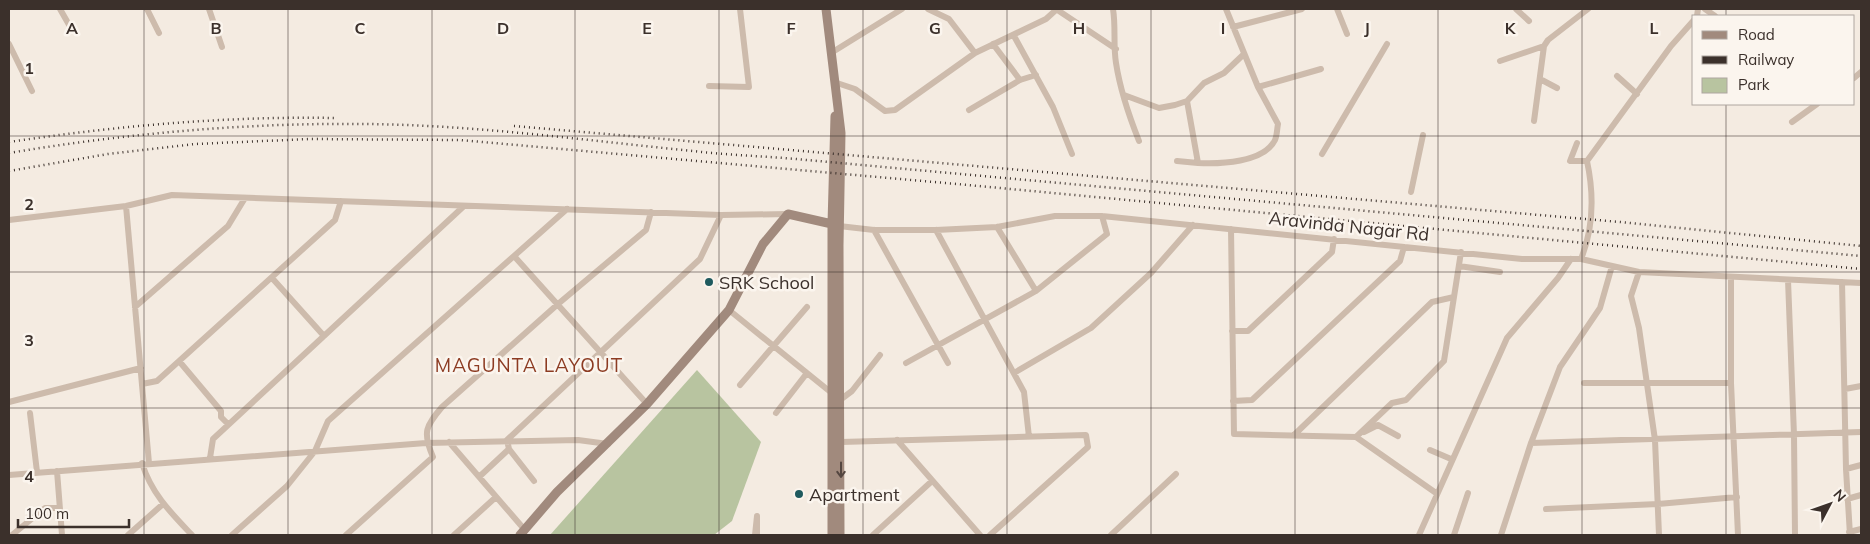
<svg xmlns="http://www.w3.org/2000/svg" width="1870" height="544" font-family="Mulish,sans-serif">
  <rect width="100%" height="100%" fill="#f4ebe1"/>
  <!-- green -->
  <path fill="#b8c4a0" d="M697 370 761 442 732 521 714 535H550Z"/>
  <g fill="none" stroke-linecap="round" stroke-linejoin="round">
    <!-- street -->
    <path stroke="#cdbbac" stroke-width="6" d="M60 9 72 30
      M147 9 159 33
      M209 9 222 47
      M928 9 949 19 975 53
      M1056 9 1116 49
      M1113 9C1116 27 1113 45 1116 63 1120 89 1129 116 1139 141
      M1337 9 1347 34
      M1516 9 1529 21
      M1705 9 1715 16
      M1697 16 1698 9
      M1233 27 1302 9
      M1014 36 1053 107 1072 154
      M9 44 32 91
      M993 44 1020 80
      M831 53 902 9
      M1500 61 1544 46
      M1617 76 1637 94
      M1854 78 1861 72
      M1540 79 1557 88
      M834 82 855 89 885 111 895 110 975 53 1046 19 1057 9
      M709 86 749 87 740 9
      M1258 87 1321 69
      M1124 95 1159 108 1175 105 1187 101 1204 83 1224 73 1244 54
      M1187 101 1198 163C1219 164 1264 163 1275 140 1277 136 1277 129 1278 124L1258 87 1226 9
      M969 110 1020 80 1036 75
      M1534 121 1544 46 1548 40 1588 9
      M1792 122 1817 104
      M1577 143 1570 161H1587
      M1322 154 1387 44
      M1177 161 1198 163
      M1411 192 1423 135
      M126 206 149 463
      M9 220 126 206 172 195 721 215 788 214
      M839 226 874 230H936L997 227 1055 216H1102L1522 259H1581C1594 227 1594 194 1587 161L1671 46 1694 20
      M997 227 1036 291
      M1231 229 1234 434 1356 437 1436 493
      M874 230 948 363
      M936 230 1024 392 1029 437
      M514 256 647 404
      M1581 259 1639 272 1861 283
      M1459 266 1500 272
      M1639 272 1631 296 1639 328 1655 440 1659 535
      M1731 277V383L1738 535
      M272 278 324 336
      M1788 280 1794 435 1795 535
      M1842 282 1846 469 1861 465
      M135 307 228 226 245 198
      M729 310 833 394
      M1232 331H1248L1332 252 1334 239
      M179 361 221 411V417L228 424
      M906 363 1036 291 1107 234 1102 216
      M1014 373 1091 328 1151 273 1193 225
      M1584 383H1731
      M142 384 157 381 335 220 341 201
      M740 385 807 307
      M1845 389 1861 386
      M840 400 852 391 880 355
      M1233 401 1252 400 1400 261 1404 247
      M9 402 141 368
      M30 413 37 472
      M776 413 807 373
      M1364 432 1378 425 1398 436
      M1294 435 1432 302 1454 297
      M1356 437 1392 403 1406 400 1444 361 1461 252
      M897 440 980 535
      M449 442 524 529
      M841 442 1086 435 1088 447 990 535
      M1531 443 1861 432
      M509 449 507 440 700 259 721 215
      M1430 450 1451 459
      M210 458 213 439 464 206
      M142 463C151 493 171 513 192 535
      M1846 469 1850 535
      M57 471 62 535
      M9 475 426 443 578 440 608 444
      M479 477 509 449 534 481
      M1847 499 1861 495
      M1546 509 1658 504 1737 497
      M1849 532 1861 529
      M12 535 45 508H59
      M128 535 163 504
      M232 535 287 486 315 451 328 421 567 209
      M346 535 433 457C422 432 426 426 442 407L558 304 646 230 651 212
      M454 535 496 497
      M755 535 757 516V535
      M873 535 932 481
      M1111 535 1176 474
      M1419 535 1507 338 1558 278 1571 259
      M1454 535 1468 493
      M1501 535 1531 443 1560 367 1600 308 1612 266"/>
    <!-- secondary -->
    <path stroke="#a18a7d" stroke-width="9" d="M826 9 841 133 839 245 840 535
      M520 535 557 492 647 404 729 310 763 244 788 214 832 224
      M832 535V224L835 116"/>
    <!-- rail -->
    <path stroke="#3b302b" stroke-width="2.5" stroke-dasharray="1 4" stroke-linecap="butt" d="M514 126 1620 222 1861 246
      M9 142C117 126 225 116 334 118
      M9 153C123 134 241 123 356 124 469 124 581 140 693 151 727 155 761 156 796 159L1861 256
      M9 171 108 154 195 144 310 139 460 140 968 185 1861 269"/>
  </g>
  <!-- one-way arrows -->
  <defs><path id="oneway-shaft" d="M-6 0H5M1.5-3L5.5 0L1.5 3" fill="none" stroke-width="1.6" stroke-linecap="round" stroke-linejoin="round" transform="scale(1.25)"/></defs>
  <use stroke="#544640" href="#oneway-shaft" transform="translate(841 470) rotate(90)"/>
  <!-- grid -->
  <path fill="none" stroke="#3b302b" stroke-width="1" stroke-opacity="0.55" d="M144 9V535M288 9V535M432 9V535M575 9V535M719 9V535M863 9V535M1007 9V535M1151 9V535M1295 9V535M1438 9V535M1582 9V535M1726 9V16M1726 104V535M9 136H1861M9 272H1861M9 408H1861"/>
  <!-- markers -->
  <g fill="#1f5a5e" stroke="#fbf5ee" stroke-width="2">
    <circle cx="709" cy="282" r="5"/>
    <circle cx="799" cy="494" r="5"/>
  </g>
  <g text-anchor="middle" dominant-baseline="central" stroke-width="5" stroke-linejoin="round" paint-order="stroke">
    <!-- street labels -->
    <g font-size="18" fill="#3b302b" stroke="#fbf5ee">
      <text transform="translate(1349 226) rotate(6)">Aravinda Nagar Rd</text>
    </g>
    <!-- poi labels -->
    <g font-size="18" fill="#3b302b" stroke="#fbf5ee" text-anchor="start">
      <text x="719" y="282">SRK School</text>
      <text x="809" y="494">Apartment</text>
    </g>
    <!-- neighbourhood labels -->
    <g font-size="19" letter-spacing="1" fill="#8c3b22" stroke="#fbf5ee">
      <text x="529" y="365">MAGUNTA LAYOUT</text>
    </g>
  </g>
  <g font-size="16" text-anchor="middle" font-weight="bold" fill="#3b302b" stroke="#fbf5ee" stroke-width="5" stroke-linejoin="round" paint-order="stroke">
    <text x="72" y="34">A</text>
    <text x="216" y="34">B</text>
    <text x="360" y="34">C</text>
    <text x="503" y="34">D</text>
    <text x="647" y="34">E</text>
    <text x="791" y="34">F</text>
    <text x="935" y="34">G</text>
    <text x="1079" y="34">H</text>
    <text x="1223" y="34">I</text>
    <text x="1367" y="34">J</text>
    <text x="1510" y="34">K</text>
    <text x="1654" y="34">L</text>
    <text x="29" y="74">1</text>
    <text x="29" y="210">2</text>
    <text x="29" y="346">3</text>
    <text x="29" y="482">4</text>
  </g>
  <!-- border -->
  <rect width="1870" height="544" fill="none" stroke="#3b302b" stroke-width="20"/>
  <!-- legend -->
  <rect x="1692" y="15" width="162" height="90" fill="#fbf5ee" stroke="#aea6a0"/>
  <rect x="1702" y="31" width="25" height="8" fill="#a18a7d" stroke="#aea6a0"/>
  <text x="1738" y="40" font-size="15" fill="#3b302b">Road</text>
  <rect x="1702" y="56" width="25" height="8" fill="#3b302b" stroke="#aea6a0"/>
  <text x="1738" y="65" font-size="15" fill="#3b302b">Railway</text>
  <rect x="1702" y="78" width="25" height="15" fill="#b8c4a0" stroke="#aea6a0"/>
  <text x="1738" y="90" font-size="15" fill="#3b302b">Park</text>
  <!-- north arrow -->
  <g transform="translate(1830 504) rotate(49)" stroke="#fbf5ee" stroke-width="4" paint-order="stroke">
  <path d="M0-4L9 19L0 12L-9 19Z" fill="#3b302b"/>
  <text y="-8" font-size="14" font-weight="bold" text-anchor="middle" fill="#3b302b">N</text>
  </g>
  <!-- scale -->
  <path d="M18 519v8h111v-8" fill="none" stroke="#3b302b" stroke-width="2.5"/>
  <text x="25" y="519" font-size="15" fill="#3b302b" stroke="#fbf5ee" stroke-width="4" paint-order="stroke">100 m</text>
</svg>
